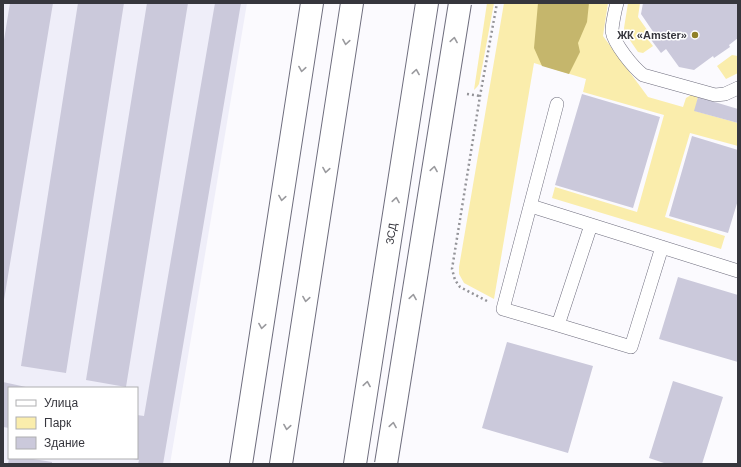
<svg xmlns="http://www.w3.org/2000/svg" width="741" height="467" font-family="Helvetica,sans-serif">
  <rect width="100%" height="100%" fill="#fbfafe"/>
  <!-- built -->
  <path fill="#efeef9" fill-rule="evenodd" d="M3 3H247L170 464H3ZM9 388H137V458H9Z"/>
  <!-- green -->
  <path fill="#faedac" d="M487 3H494L479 84 477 87 474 90Z
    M504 3H608L603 36 648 97 683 107 686 98 691 95 698 97 695 111 738 123V146L690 133 665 217 725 236 721 249 552 198 555 187 637 212 664 115 583 92 586 79 534 63 494 299 464 283 459 274V267Z
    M628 3H640L638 17 650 34 646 37 653 46 643 53 638 52 625 33 624 28Z
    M732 55 738 56V73L726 79 717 66Z"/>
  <!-- forest -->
  <path fill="#c5b66c" d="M538 3H589L587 22 578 43 580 52 569 74 542 66 534 48Z"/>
  <!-- building -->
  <path fill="#cbc9db" d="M10 3H53L4 300H3V46Z
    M78 3H124L66 373 21 366Z
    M147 3H188L126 387 86 380Z
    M215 3H241L163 464H138L139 460 133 459 137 458V415L144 416Z
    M643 3H738V38L729 45 730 47 714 58 713 56 694 70 679 67 666 49 661 53 649 37 654 33 641 14Z
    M582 94 660 117 633 208 555 185Z
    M698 97 738 109V123L694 111Z
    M692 136 738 150V200L728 233 669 216Z
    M678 277 738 295V362L659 339Z
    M507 342 593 366 568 453 482 428Z
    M673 381 723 397 702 464H667L649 458Z
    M3 382 26 387 9 388V428L3 427Z
    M9 458H27L52 462V464H8Z"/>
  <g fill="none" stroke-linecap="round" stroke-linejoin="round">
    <!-- lane casing -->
    <g stroke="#6e6d7d" stroke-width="14">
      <path id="lane" d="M617 3C615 10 612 25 612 31 614 44 633 67 643 75L715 95 725 94 738 88
        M557 104 503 309 558 325
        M531 206 738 271
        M591 225 558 325 631 347 662 247"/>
    </g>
    <!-- secondary casing -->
    <g stroke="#6e6d7d" stroke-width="24">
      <path id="secondary" d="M241 464 312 3"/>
    </g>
    <!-- highway casing -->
    <g stroke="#6e6d7d" stroke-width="24">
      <g id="highway">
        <path d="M281 464 352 3"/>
        <path id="s1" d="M355 464 427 3"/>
      </g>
    </g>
    <!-- path -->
    <path stroke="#949499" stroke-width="2.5" stroke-dasharray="2 3" stroke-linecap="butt" d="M467 94 480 96
      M487 301 460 287 455 280 452 269 480 96 497 3"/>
    <!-- lane -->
    <use href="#lane" stroke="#fff" stroke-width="13"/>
    <!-- secondary -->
    <use href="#secondary" stroke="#fff" stroke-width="22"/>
    <!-- highway -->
    <use href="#highway" stroke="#fff" stroke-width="22"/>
    <!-- secondary-bridge casing -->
    <g stroke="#6e6d7d" stroke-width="24" stroke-linecap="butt">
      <path id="secondary-bridge" d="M386 464 460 3"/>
    </g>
    <!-- secondary-bridge -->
    <use href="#secondary-bridge" stroke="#fff" stroke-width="22"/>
  </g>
  <!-- one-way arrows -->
  <defs><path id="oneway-chevron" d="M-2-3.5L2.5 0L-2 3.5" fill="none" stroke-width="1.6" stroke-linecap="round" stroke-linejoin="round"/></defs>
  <g stroke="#9a9a9e">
    <use href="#oneway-chevron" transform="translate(454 40) rotate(-81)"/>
    <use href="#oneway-chevron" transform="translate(346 42) rotate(99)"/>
    <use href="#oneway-chevron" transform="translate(302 69) rotate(99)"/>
    <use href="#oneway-chevron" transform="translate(416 72) rotate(-81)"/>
    <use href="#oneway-chevron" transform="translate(434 169) rotate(-81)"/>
    <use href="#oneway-chevron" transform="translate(326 170) rotate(99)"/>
    <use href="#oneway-chevron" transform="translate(282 198) rotate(99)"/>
    <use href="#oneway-chevron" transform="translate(396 200) rotate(-81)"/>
    <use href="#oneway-chevron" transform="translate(413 297) rotate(-81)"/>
    <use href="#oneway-chevron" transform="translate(306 299) rotate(99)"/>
    <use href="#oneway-chevron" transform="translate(262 326) rotate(99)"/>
    <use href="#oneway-chevron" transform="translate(367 384) rotate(-81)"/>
    <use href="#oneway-chevron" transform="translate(393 425) rotate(-81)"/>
    <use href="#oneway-chevron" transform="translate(287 427) rotate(99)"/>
  </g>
  <!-- markers -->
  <circle fill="#908027" stroke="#fff" stroke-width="1.5" cx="695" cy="35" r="4"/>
  <g text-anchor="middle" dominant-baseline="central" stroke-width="3" stroke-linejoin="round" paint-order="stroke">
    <!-- poi labels -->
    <g font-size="11" font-weight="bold" fill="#36363d" stroke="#fff" text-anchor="end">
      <text x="687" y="35">ЖК «Amster»</text>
    </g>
    <!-- street labels -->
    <g font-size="11" fill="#36363d" stroke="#fff">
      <text stroke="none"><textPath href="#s1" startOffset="233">ЗСД</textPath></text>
    </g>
  </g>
  <!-- border -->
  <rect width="741" height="467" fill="none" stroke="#36363d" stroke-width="8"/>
  <!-- legend -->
  <rect x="8" y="387" width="130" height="72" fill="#ffffff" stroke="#afafb1"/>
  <rect x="16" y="400" width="20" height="6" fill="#ffffff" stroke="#afafb1"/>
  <text x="44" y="407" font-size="12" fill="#36363d">Улица</text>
  <rect x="16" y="417" width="20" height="12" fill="#faedac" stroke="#afafb1"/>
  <text x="44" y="427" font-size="12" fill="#36363d">Парк</text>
  <rect x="16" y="437" width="20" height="12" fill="#cbc9db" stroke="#afafb1"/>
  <text x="44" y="447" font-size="12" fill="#36363d">Здание</text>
</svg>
